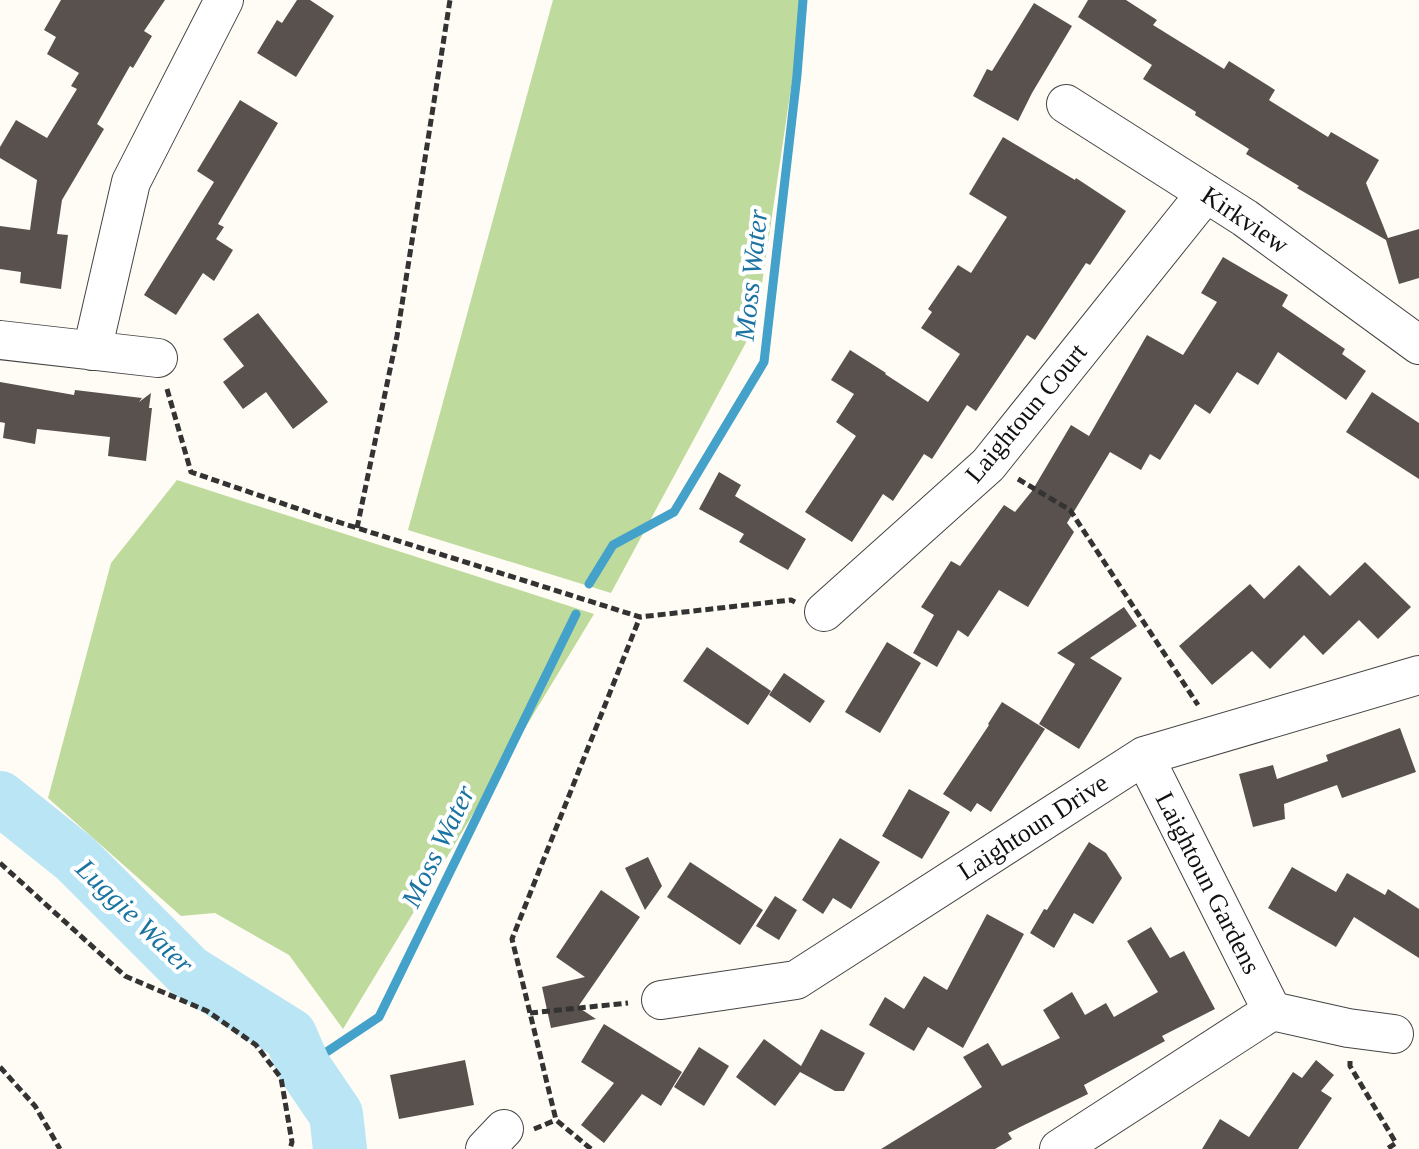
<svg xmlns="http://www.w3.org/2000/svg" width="1419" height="1149" font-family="Georgia,serif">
  <rect width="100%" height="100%" fill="#fffcf5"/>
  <!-- forest -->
  <path fill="#beda9d" d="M553 0H804L756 324 611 593 408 530Z
    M177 480 594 614 343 1029 289 955 215 913 181 916 48 798 111 563Z"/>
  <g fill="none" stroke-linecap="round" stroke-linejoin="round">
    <!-- stream -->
    <path stroke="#43a1ca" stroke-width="9" d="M589 584 613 545 674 512 764 362 797 75 803 0
      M304 1067 379 1017 576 614"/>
    <!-- river -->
    <path stroke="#bae5f5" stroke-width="54" d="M0 798 75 858 189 972 290 1035 304 1067 336 1114 340 1149"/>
  </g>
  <!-- building -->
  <path fill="#59514d" d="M61 0H165L144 31 152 36 133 68 130 66 97 124 104 129 62 200 57 234 68 235 61 289 20 283 21 272 0 269V226L30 230 37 180 0 158V147L16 120 47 138 77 89 71 86 79 73 47 54 56 37 44 30Z
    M297 0H310L334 16 296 77 257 53 277 20 282 23Z
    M1088 0H1126L1157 20 1153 25 1224 69 1229 61 1275 90 1269 100 1328 137 1331 132 1379 160 1366 183 1388 238 1419 229V278L1399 284 1386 240 1297 188 1299 186 1246 154 1249 149 1195 115 1196 112 1143 79 1152 65 1078 17Z
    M1034 3 1072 26 1032 93 1018 121 973 96 987 69 992 71Z
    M240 100 278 123 218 224 224 227 216 239 233 250 214 281 203 273 176 315 144 295 214 182 197 171Z
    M1003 137 1075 180 1076 178 1126 211 1090 265 1086 263 1035 340 1027 335 976 411 967 405 932 459 924 454 893 501 883 494 852 542 805 512 856 436 836 422 854 394 831 380 850 350 886 373 885 374 928 402 960 354 921 328 932 312 928 309 958 265 971 273 1007 217 969 194Z
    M1223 257 1288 295 1282 306 1345 349 1342 354 1366 371 1346 400 1278 352 1258 385 1237 372 1210 414 1195 404 1160 460 1150 454 1141 470 1110 452 1067 523 1074 532 1028 607 999 590 968 637 958 630 937 667 913 653 934 615 921 607 951 561 960 566 1004 505 1015 512 1032 491 1071 425 1089 436 1147 335 1183 355 1217 302 1201 293Z
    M258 313 328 402 293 429 266 392 243 409 223 382 244 366 223 339Z
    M0 382 74 395 75 390 142 398 139 402 151 393 149 408H152L146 461 108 456 110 437 37 429 35 444 3 438 5 423 0 422Z
    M1372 392 1419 423V479L1346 432Z
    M719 472 741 485 735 496 806 539 788 570 739 542 744 534 699 509Z
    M1365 562 1411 607 1378 639 1359 620 1323 655 1304 635 1270 669 1252 651 1212 685 1179 646 1250 584 1264 599 1299 565 1330 596Z
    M1124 607 1137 626 1090 658 1122 678 1079 749 1039 724 1075 664 1057 653Z
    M887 642 921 663 880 733 845 712Z
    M707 647 771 691 748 725 683 681Z
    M784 673 825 701 810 723 769 695Z
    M1002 702 1045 729 991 812 977 803 971 812 943 794 989 725 988 724Z
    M1400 728 1416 772 1342 798 1337 785 1284 804 1285 819 1253 827 1239 774 1273 765 1277 779 1328 761 1326 755Z
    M909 789 950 812 922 859 882 836Z
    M840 838 880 862 851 909 833 898 823 914 802 900Z
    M1089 842 1106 853 1122 878 1093 924 1074 913 1054 948 1030 933 1044 909 1047 910Z
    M648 857 662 886 645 910 625 868Z
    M690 862 763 910 740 945 667 897Z
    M1292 867 1336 892 1347 873 1385 895 1388 889 1419 909V958L1354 917 1336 947 1268 908Z
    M601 890 640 917 578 1007 596 1019 551 1028 542 987 585 977 556 957Z
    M775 896 797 910 779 940 756 926Z
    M987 914 1024 934 963 1048 928 1027 914 1051 869 1025 885 997 904 1009 924 976 947 990Z
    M1151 927 1170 958 1184 951 1215 1009 1162 1036 1165 1041 1084 1085 1088 1094 1008 1133 1012 1139 995 1149H881L982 1087 963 1057 988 1043 1002 1066 1060 1038 1043 1010 1072 992 1085 1015 1106 1003 1114 1017 1158 992 1127 941Z
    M604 1024 682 1072 661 1106 642 1094 604 1143 581 1125 614 1083 581 1062Z
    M821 1029 865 1053 844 1091H835L800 1072 775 1106 736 1077 764 1039 801 1066Z
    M699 1047 729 1066 704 1106 674 1087Z
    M465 1060 474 1105 399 1119 390 1075Z
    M1316 1060 1334 1075 1321 1091 1332 1098 1298 1149H1202L1220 1119 1249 1137 1293 1072 1302 1078Z"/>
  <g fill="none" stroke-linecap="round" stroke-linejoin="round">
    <!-- minor casing -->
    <g stroke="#444" stroke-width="40">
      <path id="minor" d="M1066 104 1245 218 1419 345
        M0 340 158 358
        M92 351 131 182 224 0
        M824 612 988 465 1206 193
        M1144 756 1272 1011
        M661 1000 796 980 1144 756 1419 675
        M485 1149 504 1129
        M1059 1149 1272 1011 1348 1028 1394 1034"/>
    </g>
    <!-- path -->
    <path stroke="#333" stroke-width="5" stroke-dasharray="8 4" stroke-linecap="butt" d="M167 389 191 472 319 516 640 617 791 600 795 602
      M1018 479 1070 510 1198 705
      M357 528 397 336 450 0
      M0 863 125 976 207 1011 256 1045 281 1078 292 1142 290 1149
      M530 1013 628 1003
      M1350 1061V1066L1396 1143 1387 1149
      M0 1067 35 1106 60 1149
      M534 1129 556 1120
      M591 1149 556 1120 512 939 640 617"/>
    <!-- minor -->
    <use href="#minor" stroke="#fff" stroke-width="38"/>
  </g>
  <g text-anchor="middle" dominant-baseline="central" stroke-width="8" stroke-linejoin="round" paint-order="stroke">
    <!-- street labels -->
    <g font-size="26" fill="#111" stroke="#fff">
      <text transform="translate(1245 220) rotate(34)">Kirkview</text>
      <text transform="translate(1026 413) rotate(-50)">Laightoun Court</text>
      <text transform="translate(1033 827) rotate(-33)">Laightoun Drive</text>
      <text transform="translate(1208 883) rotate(63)">Laightoun Gardens</text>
    </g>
    <!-- water labels -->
    <g font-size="28" font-style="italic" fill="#1b73a1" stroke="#fff">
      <text transform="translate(751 275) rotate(-84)">Moss Water</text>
      <text transform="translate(438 846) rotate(-64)">Moss Water</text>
      <text transform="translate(135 916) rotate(44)">Luggie Water</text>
    </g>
  </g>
</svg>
